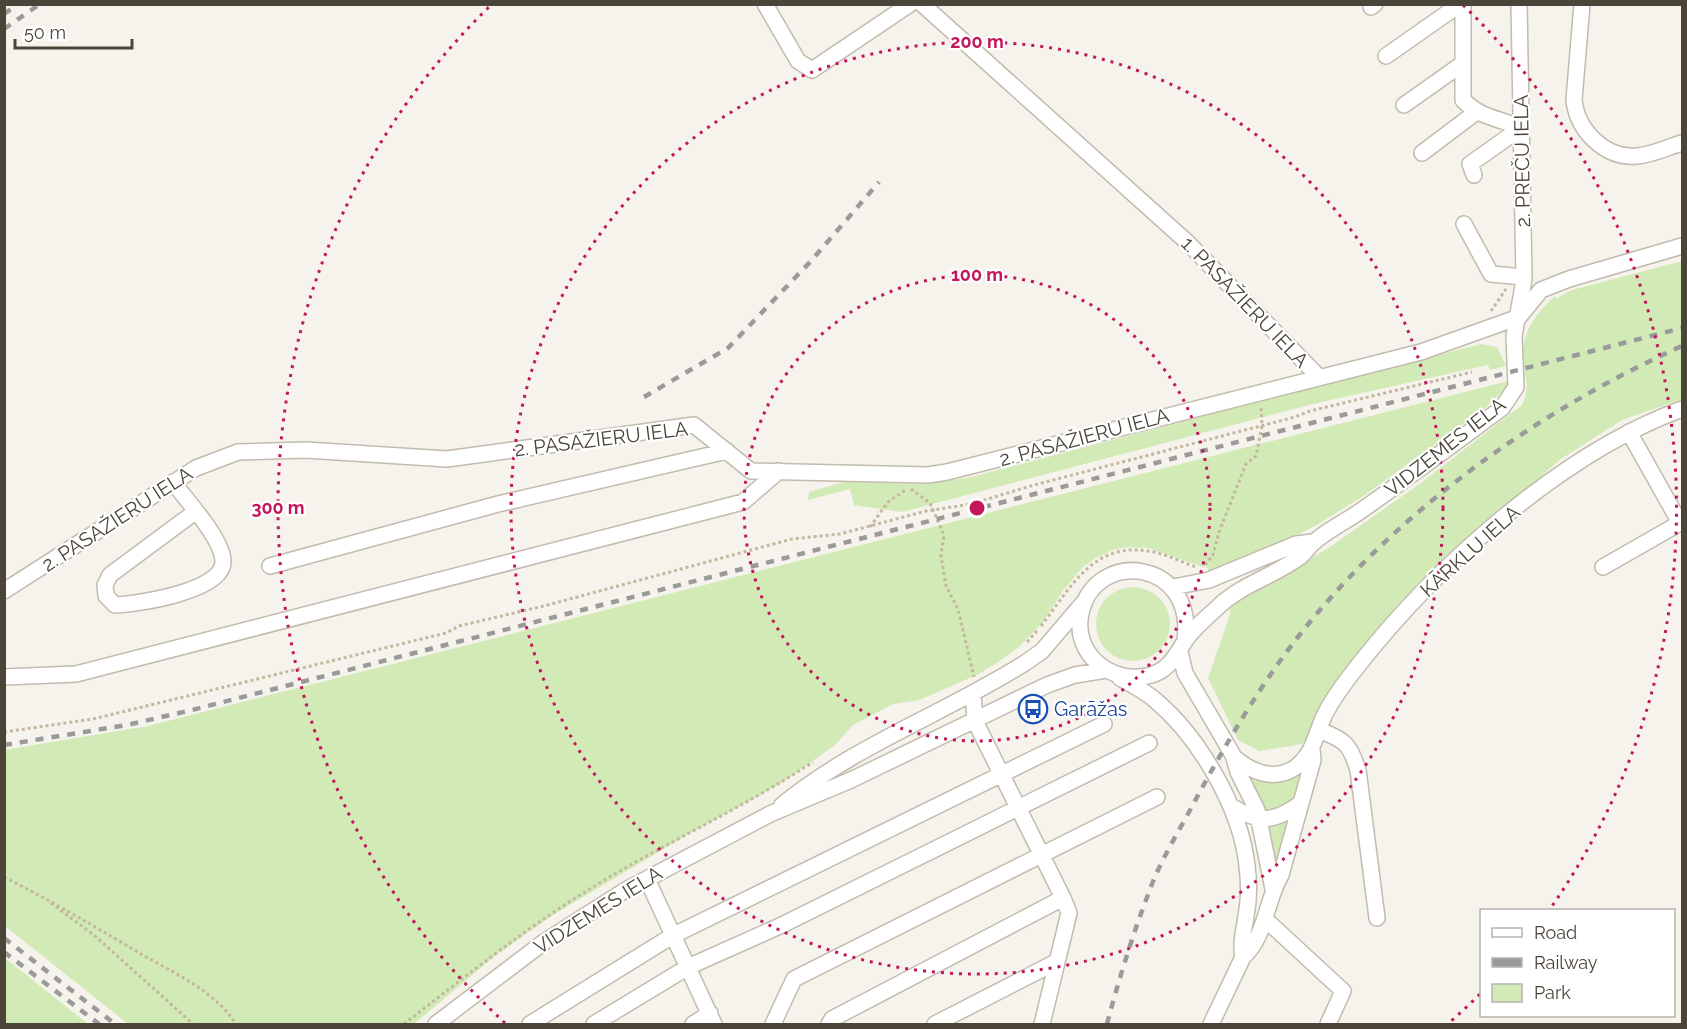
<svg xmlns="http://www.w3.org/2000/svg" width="1687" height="1029" font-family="Raleway,sans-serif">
  <rect width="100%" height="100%" fill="#f6f3ec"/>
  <!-- green -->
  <path fill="#d2eab5" d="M1682 261V399L1622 420 1561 459 1419 582 1332 688 1303 744 1259 751 1238 740 1208 678 1231 612 1228 607 1330 547 1418 485 1522 405C1531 386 1525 379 1523 360 1521 333 1536 313 1555 296L1557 298 1572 290Z
    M1481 344 1497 347 1506 366 1490 370 1488 365 1313 404 902 512 854 505 850 489 808 500 809 492 844 482 922 484 967 478Z
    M1508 381 1505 389 1483 410 1362 497 1315 526 1256 555 1210 574 1206 565 1203 567 1148 548 1129 547 1113 550 1096 558 1083 567 1062 592 1044 621 1020 646 1000 661 977 675 919 700 893 704 853 725 835 745 780 784 687 835 553 915 495 956 414 1024H128L5 926 4 750 148 726Z
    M1096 624a37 37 0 1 1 74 0a37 37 0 1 1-74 0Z
    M1302 771C1296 798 1293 806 1264 811L1250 779 1276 782Z
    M1290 819 1278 861H1276L1269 825Z
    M5 958 88 1024H5Z"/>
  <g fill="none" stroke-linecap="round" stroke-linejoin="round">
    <!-- minor casing -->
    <g stroke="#c2bbae" stroke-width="18">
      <path id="minor" d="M765 4 798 61 812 70 910 4
        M922 4 1187 242 1318 376
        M1463 4V100C1480 118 1499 118 1521 128
        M1582 4 1574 100C1577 130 1605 159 1637 156 1652 155 1668 147 1682 143
        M1371 7 1375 4
        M1386 56 1456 7 1463 8
        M1404 105 1462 64
        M1422 153 1475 113
        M1474 175 1470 164 1521 128
        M1464 224 1491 274 1524 277
        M173 482C187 501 221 537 223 560 226 591 138 604 115 605L106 596 105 585 110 575 195 512
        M270 566 498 504 727 451
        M1603 567 1680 523 1629 432
        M1173 587 1209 580 1296 544 1313 542
        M4 591 196 468 238 452 306 450 447 459 694 425 751 471 928 475 947 472 1421 352 1519 317 1541 290 1569 279 1682 246
        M1185 640C1196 560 1096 547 1081 613 1072 654 1112 686 1151 675 1169 670 1176 655 1185 641 1193 628 1209 616 1220 605 1243 584 1276 575 1301 556 1306 552 1309 546 1313 543 1327 530 1347 521 1362 510 1409 477 1455 443 1502 408L1516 387 1514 336 1524 280 1519 4
        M1180 652 1185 673 1234 757C1251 772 1275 782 1296 767 1313 754 1316 734 1324 716 1333 698 1345 682 1357 667 1436 566 1562 453 1682 409
        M4 677 76 674 743 502 779 471
        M1120 678C1132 685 1145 691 1155 700 1199 737 1241 808 1247 866 1249 881 1249 901 1246 916 1244 931 1240 942 1243 957
        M1319 730C1345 740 1350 744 1358 770L1377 918
        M1234 758 1238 772 1257 810 1273 889
        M782 805C855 745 946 713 1025 663L1042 651 1083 603
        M1233 807C1260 824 1275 822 1301 803
        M647 879 714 1024
        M1265 919 1343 991 1328 1024
        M436 1024 544 942 624 891 770 814 851 780 1047 685 1075 675 1106 670
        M530 1024 672 936 1104 724
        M594 1024 688 967 782 925 1149 743
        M693 1024 710 1013
        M773 1024 794 979 1157 797
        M829 1024 832 1019 1063 898 975 721 973 693
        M935 1024 1056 962
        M1042 1024 1069 913 1063 898
        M1211 1024 1243 957C1266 937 1266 900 1281 875L1313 760 1312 750"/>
    </g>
    <!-- path -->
    <path stroke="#c4b79f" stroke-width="3" stroke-dasharray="3 3" stroke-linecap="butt" d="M1491 311 1506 289
      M911 489 930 503 944 535 941 555 946 586 958 609 974 677
      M870 527 888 502 907 489
      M1205 565 1213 555 1219 532 1246 464 1256 456 1262 426 1261 406
      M1041 626C1070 589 1092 542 1148 551 1164 553 1181 562 1196 567
      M1027 642 1037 631
      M4 732 93 719 446 633 459 626 544 606 792 539 840 534 926 511 971 504 1034 485 1295 417 1310 411 1472 372
      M4 877C51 901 96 927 141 954 174 973 215 991 236 1024
      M51 903 95 936 193 1024
      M404 1024C461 980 518 934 580 895 656 847 738 811 813 762"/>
    <!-- minor -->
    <use href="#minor" stroke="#fff" stroke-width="15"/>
    <!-- rail -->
    <path stroke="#9a9a9a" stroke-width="4.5" stroke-dasharray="8 8" stroke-linecap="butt" d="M4 14 18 4
      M4 29 40 4
      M644 397 728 348 811 261 879 182
      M4 745 127 725 192 710 1682 328
      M4 938 115 1024
      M4 952 99 1024
      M1107 1024C1120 975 1135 927 1154 879 1166 851 1183 824 1197 797 1220 755 1244 713 1271 674 1368 531 1526 416 1682 346"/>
  </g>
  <!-- distance rings -->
  <g fill="none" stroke="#c2185b" stroke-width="3" stroke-dasharray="3 6">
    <circle cx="977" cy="508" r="233"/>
    <circle cx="977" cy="508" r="466"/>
    <path d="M1480 994A699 699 0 0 1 1449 1023M505 1023A699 699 0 0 1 491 5M1463 5A699 699 0 0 1 1550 909"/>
  </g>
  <!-- icons -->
  <defs>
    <g id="bus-ring" transform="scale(1.5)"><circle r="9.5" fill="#fff" stroke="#1a4fb4" stroke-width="1.5"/><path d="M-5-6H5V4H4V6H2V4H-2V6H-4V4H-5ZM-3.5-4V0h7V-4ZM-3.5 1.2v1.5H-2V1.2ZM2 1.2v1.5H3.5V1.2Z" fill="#1a4fb4"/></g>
  </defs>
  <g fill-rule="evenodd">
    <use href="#bus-ring" x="1033" y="709"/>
  </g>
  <g text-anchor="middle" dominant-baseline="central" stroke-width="4.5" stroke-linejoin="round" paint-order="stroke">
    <!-- street labels -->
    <g font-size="20" fill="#4b4439" stroke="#fff">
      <text transform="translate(1522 161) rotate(-91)">2. PREČU IELA</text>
      <text transform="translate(1245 302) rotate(46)">1. PASAŽIERU IELA</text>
      <text transform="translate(1084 437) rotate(-15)">2. PASAŽIERU IELA</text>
      <text transform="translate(601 439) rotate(-7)">2. PASAŽIERU IELA</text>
      <text transform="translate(1445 447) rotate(-38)">VIDZEMES IELA</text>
      <text transform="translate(117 519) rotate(-33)">2. PASAŽIERU IELA</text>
      <text transform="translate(1470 551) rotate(-42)">KĀRKLU IELA</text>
      <text transform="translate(598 910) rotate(-32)">VIDZEMES IELA</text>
    </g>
    <!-- transit labels -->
    <g font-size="20" fill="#164399" stroke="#fff" text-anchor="start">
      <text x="1054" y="709">Garāžas</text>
    </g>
  </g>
  <circle cx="977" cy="508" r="9" fill="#c2185b" stroke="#fff" stroke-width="3"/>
  <g font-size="18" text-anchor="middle" font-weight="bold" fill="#c2185b" stroke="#fff" stroke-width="4.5" stroke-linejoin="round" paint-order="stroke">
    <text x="977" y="48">200 m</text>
    <text x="977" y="281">100 m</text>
    <text x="278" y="514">300 m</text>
  </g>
  <!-- border -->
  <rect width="1687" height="1029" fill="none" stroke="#4b4439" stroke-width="12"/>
  <!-- legend -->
  <rect x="1480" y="909" width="195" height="108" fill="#ffffff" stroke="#b7b4b0" stroke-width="1.5"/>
  <rect x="1492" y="928" width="30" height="9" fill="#ffffff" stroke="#b7b4b0" stroke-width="1.5"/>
  <text x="1534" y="939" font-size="18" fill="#4b4439">Road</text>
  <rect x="1492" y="958" width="30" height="9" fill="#9a9a9a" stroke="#b7b4b0" stroke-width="1.5"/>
  <text x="1534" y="969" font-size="18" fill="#4b4439">Railway</text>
  <rect x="1492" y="984" width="30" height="18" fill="#d2eab5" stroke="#b7b4b0" stroke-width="1.5"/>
  <text x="1534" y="999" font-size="18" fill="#4b4439">Park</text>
  <!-- scale -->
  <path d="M15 39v9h117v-9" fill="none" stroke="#4b4439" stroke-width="3"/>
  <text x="24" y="39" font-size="18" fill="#4b4439" stroke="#ffffff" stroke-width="4.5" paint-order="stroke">50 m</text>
</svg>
